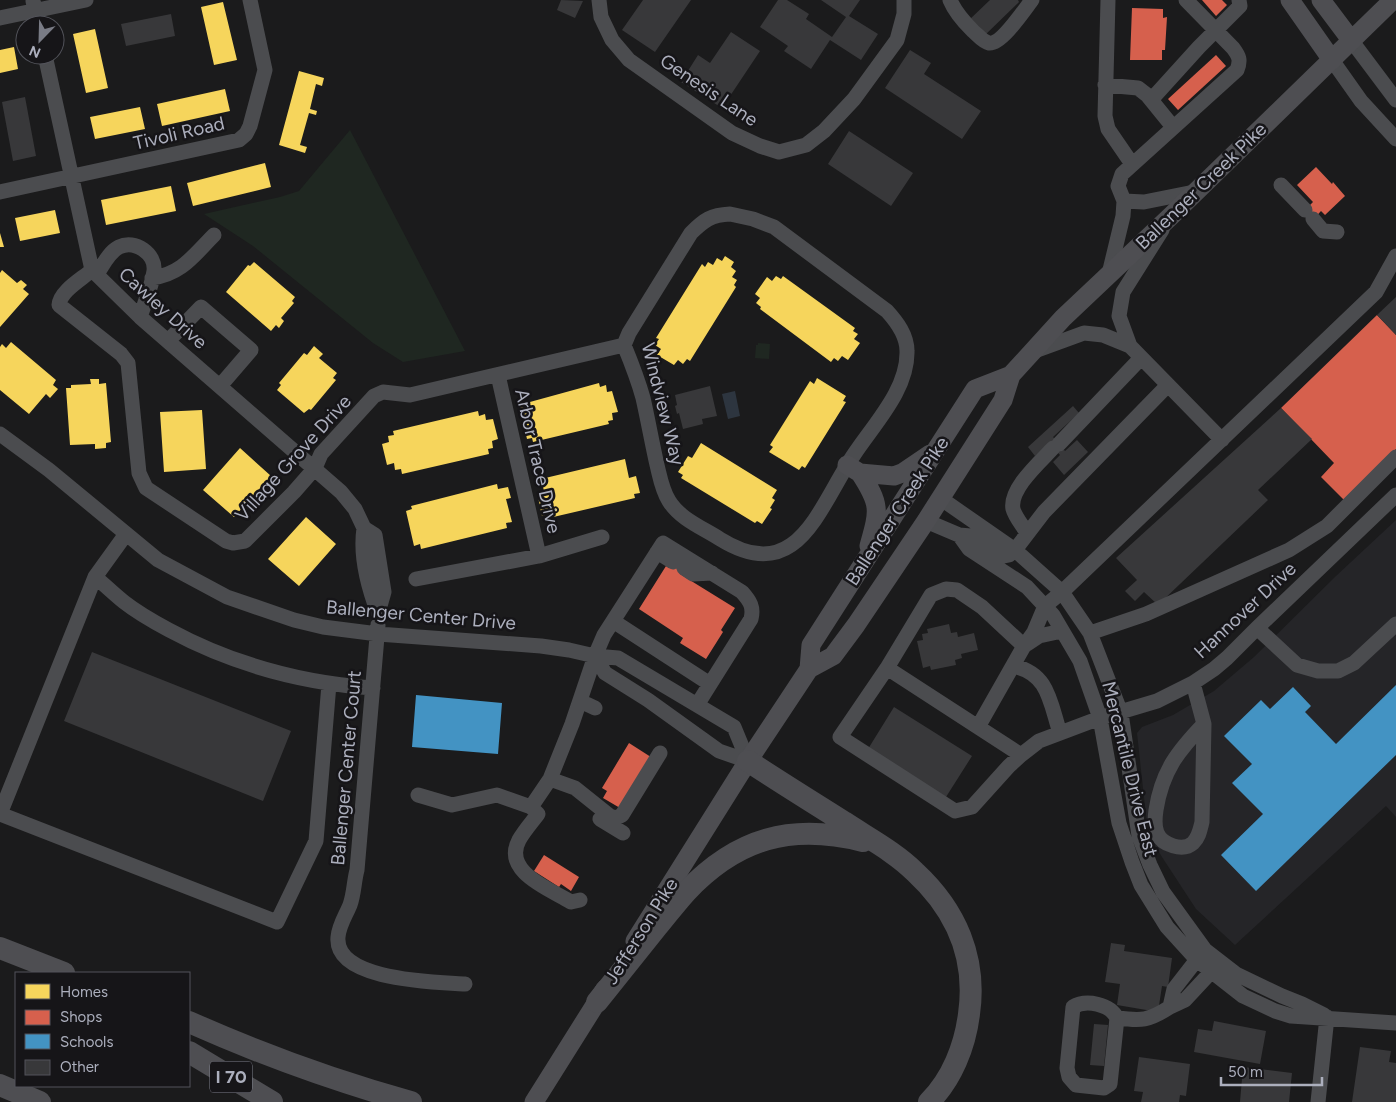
<svg xmlns="http://www.w3.org/2000/svg" width="1396" height="1102" font-family="Figtree,sans-serif">
  <rect width="100%" height="100%" fill="#1b1b1c"/>
  <!-- built -->
  <path fill="#252528" d="M1396 520V817L1386 806 1235 945 1196 909 1162 857 1148 834 1137 733 1142 727 1173 715 1214 691 1254 657 1336 576Z"/>
  <!-- green -->
  <path fill="#1f2721" d="M350 130 465 351 403 362 373 343 253 246 204 214 280 197 299 191Z
    M758 343 770 344 769 359 755 358 756 345H758Z"/>
  <!-- water -->
  <path fill="#2d353f" d="M735 391 740 416 728 419 722 394Z"/>
  <!-- homes -->
  <path fill="#f6d55c" d="M223 2 237 60 214 65 201 7Z
    M95 29 108 88 86 93 73 34Z
    M14 47 18 69 0 73V50Z
    M299 71 324 78 322 86 316 84 310 109 317 111 316 115 309 113 300 145 307 147 305 153 279 145Z
    M225 89 230 111 162 126 157 104Z
    M140 107 145 129 95 139 90 117Z
    M265 163 271 187 193 206 187 183Z
    M171 186 176 211 106 225 101 200Z
    M55 210 60 233 20 241 15 218Z
    M0 233 4 247H0Z
    M725 256 734 262 731 267 736 271 732 277 737 280 734 285 736 287 690 361 687 359 683 364 678 360 674 365 657 355 661 349 655 345 659 339 656 338 702 264 705 267 708 262 713 265 717 258 722 261Z
    M254 262 295 297 292 301 294 303 281 318 284 321 279 328 276 325 271 331 226 292 248 265 250 266Z
    M2 270 17 283 21 280 27 285 23 289 29 294 0 327V273Z
    M776 276 781 279 783 276 855 328 853 331 858 334 854 339 860 343 848 360 842 356 838 361 834 358 831 362 760 309 761 307 756 303 760 298 755 294 767 277 772 281Z
    M11 342 56 380 53 385 58 389 50 398 46 394 29 414 0 390V347L2 344 6 348Z
    M314 346 323 354 319 358 337 373 333 378 336 380 311 410 309 409 304 413 277 390 281 385 279 383 304 353 307 355Z
    M817 378 846 396 843 401 846 402 805 468 802 466 799 470 769 452 773 447 770 445 810 381 814 384Z
    M90 379H99V384L106 383 111 442 106 443V448L95 449V444L70 445 66 388H71V385L91 384Z
    M599 383 600 387 606 385 607 392 612 391 618 412 612 413 613 420 608 421 609 424 533 442 532 438 527 439 519 405Z
    M202 410 206 469 164 472 160 412Z
    M478 411 479 416 485 414 486 420 493 419 498 439 492 441 493 448 488 449 489 454 402 474 401 469 395 470 394 463 387 465 382 444 389 442 388 436 394 435 393 431Z
    M701 443 777 490 772 498 775 500 770 508 772 509 762 524 757 521 755 523 681 478 683 475 678 472 688 456 692 458Z
    M240 448 271 476 234 517 203 490Z
    M625 459 629 478 636 476 640 493 634 494 635 498 549 518 548 514 542 516 538 497 545 495 541 479Z
    M497 484 498 489 508 487 511 498 506 499 512 522 506 523 507 528 421 549 420 544 414 546 406 511 412 509 411 506Z
    M306 517 336 544 299 586 268 559Z"/>
  <!-- shops -->
  <path fill="#d6604d" d="M1202 0H1222L1227 5 1216 16Z
    M1132 8 1163 9V18L1167 17 1165 50H1162V60H1130Z
    M1216 55 1226 66 1178 110 1168 99Z
    M1316 167 1332 184 1333 182 1345 196 1325 215 1321 211 1311 222 1302 213 1313 202 1297 185Z
    M1377 315 1396 335V449L1344 500 1321 477 1334 463 1281 408Z
    M676 557 680 574 735 608 721 630 723 632 706 659 680 643 683 638 639 609 666 566 669 568Z
    M629 743 654 759 620 808 603 798 607 791 602 788Z
    M544 855 579 877 571 891 561 884 559 887 534 871Z"/>
  <!-- schools -->
  <path fill="#4393c3" d="M1396 685V755L1256 891 1221 855 1263 814 1232 783 1252 764 1224 736 1261 700 1270 709 1293 687 1311 706 1305 712 1336 744Z
    M416 695 502 703 498 754 412 747Z"/>
  <!-- building -->
  <path fill="#38383a" d="M561 0 583 1 575 18 557 10Z
    M643 0H691L655 52 622 30Z
    M778 0H787L809 14 806 19 832 37 846 17 821 0H860L849 16 878 34 861 60 830 40 811 69 784 51 788 46 760 27Z
    M990 0H1018L1019 2 983 37 968 21Z
    M171 14 175 36 126 46 121 24Z
    M731 32 760 51 722 108 681 82 698 55 710 63Z
    M910 50 931 63 924 74 981 111 962 139 885 88Z
    M25 97 36 156 13 161 2 102Z
    M849 131 913 173 891 206 828 164Z
    M1396 297V335L1377 315Z
    M710 386 717 416 702 419 703 424 683 429 679 413 677 414 675 406 677 405 675 395Z
    M1073 406 1079 413 1053 437 1065 451 1077 440 1088 452 1064 475 1053 462 1060 455 1049 443 1035 456 1028 447Z
    M1281 408 1312 439 1258 490 1268 500 1158 605 1144 592 1135 601 1125 591 1137 580 1116 558Z
    M949 624 951 633 957 632 958 637 974 633 978 650 961 654 962 658 955 660 956 665 931 670 930 666 923 668 917 641 923 640 922 634 928 633 927 629Z
    M92 652 291 731 263 801 64 721Z
    M894 707 972 756 946 797 868 749Z
    M1111 943 1125 945 1124 951 1172 958 1168 987 1162 986 1158 1012 1117 1005 1120 984 1105 982Z
    M1214 1021 1266 1031 1260 1064 1194 1052 1198 1029 1212 1031Z
    M1094 1024 1108 1025 1104 1066 1090 1065Z
    M1360 1047 1391 1051 1389 1062 1396 1063V1102H1352Z
    M1139 1057 1190 1064 1186 1096 1180 1095 1179 1102H1141L1143 1092 1134 1091Z
    M1243 1067 1292 1073 1289 1102H1240Z"/>
  <g fill="none" stroke-linecap="round" stroke-linejoin="round">
    <!-- minor -->
    <path stroke="#4b4c4f" stroke-width="15" d="M599 0 601 17 612 40 629 60 732 133 760 146 779 152 806 145 824 131 854 99 897 40 904 14V0
      M950 0C955 12 964 22 973 31 978 35 983 42 989 43 1001 45 1025 9 1032 0
      M1108 0 1105 116 1108 129 1132 164
      M33 1 38 25
      M0 18 86 0
      M1351 40 1396 100
      M45 55 92 270 140 317 341 492 355 509 364 528 375 535 384 592 378 613C368 587 360 555 364 528
      M1332 60 1361 101 1396 139
      M1105 85 1138 88 1147 95 1173 127
      M1151 100 1199 47 1240 6 1239 0
      M1281 185 1305 210
      M0 192 239 140 246 134 250 126 265 70 250 0
      M1124 201 1118 186 1122 174 1237 70C1241 60 1239 56 1233 48L1186 0
      M730 214 753 219 774 227 887 311C897 322 907 335 907 351 908 389 875 423 855 453 819 505 799 588 720 539 703 528 680 519 669 501 662 490 660 477 657 465 652 443 648 420 643 398 638 380 631 362 624 345L629 333 691 233C704 220 711 215 730 214Z
      M1313 219 1323 231 1337 232
      M1162 230 1123 292 1119 316 1130 346 1222 440
      M92 270C82 279 60 291 59 305L121 354 128 363 139 473 146 488 226 541 233 543 245 541 294 492 315 468 321 454 374 396 383 392 410 395 624 345
      M97 274C103 265 109 252 119 247 135 239 156 254 154 271 152 286 145 302 140 317
      M1109 274 1123 216 1124 201 1144 202 1194 192
      M152 278C182 274 194 255 214 235
      M168 341 201 307 251 350 220 386
      M1032 352 1084 333 1103 335 1130 346
      M498 375 539 556
      M0 434 49 470 158 560 227 597 294 620 323 627 378 634 541 646 569 650 595 656 618 658 734 727 748 761
      M1059 444 1141 358
      M940 498 1015 550 1062 592 1090 633 1121 713 1139 836 1150 865 1163 892 1205 950 1236 974 1282 996 1302 1004 1324 1015
      M926 521 959 535 971 536 1004 556 1009 555 1015 550 1044 512 1167 386
      M1027 533C1023 526 1015 517 1013 509 1009 489 1040 462 1053 448
      M126 534 95 577 0 814 277 922 316 841 329 684
      M959 535 969 549 1027 587 1053 615 1080 661 1100 718 1119 823 1132 862 1141 885 1167 927 1197 960 1243 996 1275 1011 1291 1016 1396 1023
      M657 552 673 562
      M684 568 693 574 712 573
      M95 577C105 585 114 594 124 602 138 613 154 622 169 630 232 664 302 683 373 688
      M416 579 539 556 602 537
      M613 621 710 684
      M378 625 357 870C354 881 354 894 350 905 346 915 339 925 338 937 334 981 436 982 465 984
      M1257 628 1297 665 1318 671H1338L1354 663 1396 624
      M1090 633 1146 614 1289 550 1327 526 1396 457
      M1027 644 1039 636 1062 631
      M1024 646 1034 632 1045 606 1062 592 1376 292 1396 256
      M595 656 605 673 648 700 719 751 748 761
      M1013 666C1049 673 1050 703 1060 733
      M887 668 931 595 946 589 957 590 982 607 1024 646 978 727
      M1193 683 1204 724 1202 822C1200 830 1199 837 1193 843 1183 852 1162 845 1157 833 1154 826 1155 817 1156 810 1162 771 1178 751 1204 724
      M580 701 595 708
      M1021 755 887 668 840 737 955 811 972 807 1009 766 1021 755 1039 741 1100 718 1157 701 1193 683 1214 669 1227 658 1257 628 1396 495
      M550 779 575 788 610 816 616 818 622 815 660 753
      M418 795 452 805 497 795 531 807 538 814C532 822 524 831 519 840 502 872 550 889 571 902L580 900
      M531 807 550 779 572 724 595 656 604 635 663 543 742 592C750 601 754 607 751 619L697 705
      M600 819 623 833
      M1202 953 1174 989 1170 1007 1185 1000 1212 971 1216 963
      M1117 1018C1110 1004 1086 999 1073 1007L1067 1068 1069 1077 1076 1085 1104 1088 1110 1084 1117 1018C1142 1021 1148 1021 1170 1007
      M1318 1102 1327 1017"/>
    <!-- major -->
    <path stroke="#4e4e52" stroke-width="19" d="M1290 0 1332 60
      M1321 0 1351 40
      M847 465 860 473 894 476 902 473 930 454
      M860 473C881 505 879 510 869 546
      M809 669 811 645 975 389 1011 375
      M635 941 748 761 809 669 833 656 856 625 926 521 1003 400 1011 375 1063 318 1172 215 1393 0
      M534 1102 605 989"/>
    <!-- highway -->
    <path stroke="#4e4e52" stroke-width="22" d="M748 761C780 782 812 802 844 822 868 838 895 852 915 872 956 910 977 958 969 1014 965 1046 952 1079 929 1102
      M0 948 64 973
      M597 1002C617 977 637 952 657 927 667 915 676 903 686 892 737 838 791 823 863 841
      M189 1022C261 1054 335 1081 411 1102
      M189 1052 272 1102
      M0 1085 40 1102"/>
  </g>
  <g text-anchor="middle" dominant-baseline="central" stroke-width="5" stroke-linejoin="round" paint-order="stroke">
    <!-- shield labels -->
    <rect fill="#161518" stroke="#7f818c" stroke-width="1" x="210" y="1061.5" width="42" height="31" rx="4"/>
    <g font-size="18" font-weight="bold" fill="#acafbd">
      <text x="231" y="1077">I 70</text>
    </g>
    <!-- street labels -->
    <g font-size="19" fill="#acafbd" stroke="#161518">
      <text transform="translate(709 90) rotate(34)">Genesis Lane</text>
      <text transform="translate(179 133) rotate(-13)">Tivoli Road</text>
      <text transform="translate(1201 186) rotate(-44)">Ballenger Creek Pike</text>
      <text transform="translate(163 308) rotate(42)">Cawley Drive</text>
      <text transform="translate(663 404) rotate(76)">Windview Way</text>
      <text transform="translate(293 458) rotate(-48)">Village Grove Drive</text>
      <text transform="translate(538 461) rotate(77)">Arbor Trace Drive</text>
      <text transform="translate(897 511) rotate(-57)">Ballenger Creek Pike</text>
      <text transform="translate(1245 610) rotate(-43)">Hannover Drive</text>
      <text transform="translate(421 615) rotate(5)">Ballenger Center Drive</text>
      <text transform="translate(346 768) rotate(-85)">Ballenger Center Court</text>
      <text transform="translate(1130 769) rotate(76)">Mercantile Drive East</text>
      <text transform="translate(641 931) rotate(-58)">Jefferson Pike</text>
    </g>
  </g>
  <!-- legend -->
  <rect x="15" y="972" width="175" height="115" fill="#161518" stroke="#52535a"/>
  <rect x="25" y="984" width="25" height="15" fill="#f6d55c" stroke="#52535a"/>
  <text x="60" y="997" font-size="15" fill="#acafbd">Homes</text>
  <rect x="25" y="1010" width="25" height="15" fill="#d6604d" stroke="#52535a"/>
  <text x="60" y="1022" font-size="15" fill="#acafbd">Shops</text>
  <rect x="25" y="1034" width="25" height="15" fill="#4393c3" stroke="#52535a"/>
  <text x="60" y="1047" font-size="15" fill="#acafbd">Schools</text>
  <rect x="25" y="1060" width="25" height="15" fill="#38383a" stroke="#52535a"/>
  <text x="60" y="1072" font-size="15" fill="#acafbd">Other</text>
  <!-- north arrow -->
  <g transform="translate(40 40) rotate(203)"><circle r="24" fill="#161518" stroke="#52535a"/>
  <path d="M0-4L9 19L0 12L-9 19Z" fill="#797b85"/>
  <text y="-8" font-size="14" font-weight="bold" text-anchor="middle" fill="#acafbd">N</text>
  </g>
  <!-- scale -->
  <path d="M1221 1077v8h101v-8" fill="none" stroke="#acafbd" stroke-width="2.5"/>
  <text x="1228" y="1077" font-size="15" fill="#acafbd" stroke="#161518" stroke-width="4" paint-order="stroke">50 m</text>
</svg>
